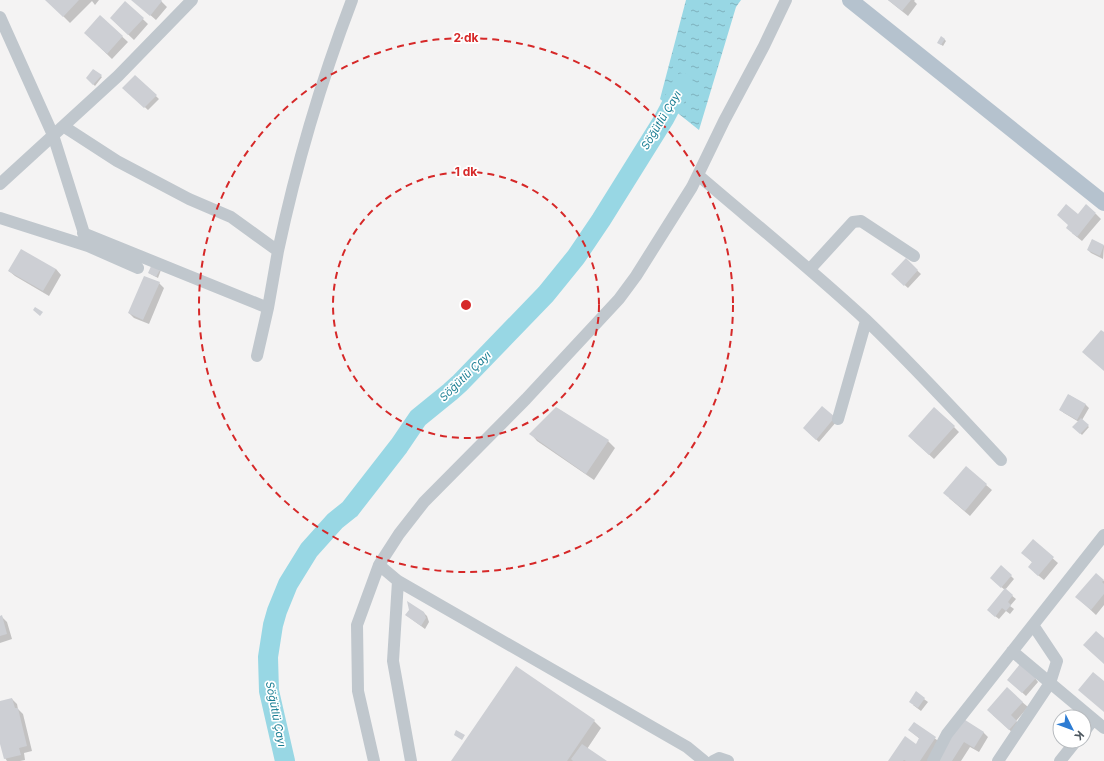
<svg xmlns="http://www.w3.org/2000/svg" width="1104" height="761" font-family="Inter,sans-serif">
  <defs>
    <pattern id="water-ripples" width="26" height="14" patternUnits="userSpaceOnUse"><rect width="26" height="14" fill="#98d7e4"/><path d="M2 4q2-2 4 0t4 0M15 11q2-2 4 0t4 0" fill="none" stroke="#7eb1bc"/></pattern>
  </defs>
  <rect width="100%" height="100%" fill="#f4f3f3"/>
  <!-- water -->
  <path fill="url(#water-ripples)" d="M686 0H741L736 7 699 130 660 99Z"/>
  <!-- shadow -->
  <path fill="#0003" d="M47 0H99L95 5 92 1 70 23Z
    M133 0H160L167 7 156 20Z
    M888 0H915L914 1 917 4 908 16Z
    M125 2 148 24 134 40 116 23Z
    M100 16 128 42 112 59 85 33Z
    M944 39 946 41 943 46 940 44Z
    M94 70 102 77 95 86 87 78Z
    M135 76 159 99 148 110 124 88Z
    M1096 214 1101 219 1082 241 1072 233 1078 215Z
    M1092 240 1104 246 1103 259 1091 253 1088 250Z
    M906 260 921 274 908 288 892 274Z
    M56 269 61 275 49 296 15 276 9 271Z
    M161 270 158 278 149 273Z
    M159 283 164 288 149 324 134 318 129 313Z
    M1069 395 1086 405 1089 408 1082 420 1089 427 1082 435 1074 427 1079 422 1064 413 1060 410Z
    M557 408 608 441 615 448 594 480 537 441 531 434Z
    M834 418 837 421 819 442 807 431Z
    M954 427 959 432 934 459 914 441Z
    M966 468 992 490 970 516 949 498Z
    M1033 541 1058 563 1044 580 1034 572 1033 563 1028 558Z
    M1096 575 1104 581V605L1096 615 1082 602Z
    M1011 576 1014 579 1005 590 1016 599 1010 606 1014 609 1010 614 1006 611 999 619 991 613 1005 590 994 581Z
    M424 613 427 616 429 622 425 629 406 615Z
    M0 617H2L7 622 12 639 0 643Z
    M1035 678 1038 682 1026 696 1012 683Z
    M1007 689 1028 707 1016 721 1021 726 1014 734 993 715Z
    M12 699 17 704 18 709 23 714 32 751 24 753 25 760 20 761H7L5 758 0 740V702Z
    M924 699 928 702 921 711 913 705Z
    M963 720 983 732 988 737 979 752 970 747 961 761H937Z
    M594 721 601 728 587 749 605 761H452Z
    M914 723 941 743 928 761H889L916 745 920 739 909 730Z"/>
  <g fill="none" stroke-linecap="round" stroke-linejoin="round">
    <!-- river -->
    <path stroke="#98d7e4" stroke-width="20" d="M285 761 269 691 268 657 273 625 277 611 288 584 309 550 335 521 350 509 399 446 418 418 450 392 460 383 546 294 576 257 601 220 664 119 683 83"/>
  </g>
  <!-- building -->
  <path fill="#cdcfd4" d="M45 0H79L63 17Z
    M131 0H161L162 1 150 16Z
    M888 0H911L902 11Z
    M125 1 144 18 128 35 110 18Z
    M100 15 123 36 107 54 84 33Z
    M941 36 945 39 941 45 937 43Z
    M93 69 102 75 93 85 86 78Z
    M135 75 157 95 144 108 122 88Z
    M1066 204 1078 214 1086 204 1096 213 1077 237 1066 228 1068 225 1057 215Z
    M1092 239 1104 245 1100 256 1087 250Z
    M21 249 56 269 43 291 8 271Z
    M906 258 918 270 904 286 891 274Z
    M152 264 161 268 156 277 148 273Z
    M144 276 160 282 143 320 128 313Z
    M35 307 43 312 40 316 33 310Z
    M1101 330 1104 332V371L1082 352Z
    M1068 394 1086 404 1077 420 1059 410Z
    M822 406 835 417 816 440 803 428Z
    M556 407 609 440 586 474 529 434Z
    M934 407 955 426 929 455 908 436Z
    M1081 418 1089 425 1080 434 1072 427Z
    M966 466 987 484 965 511 943 493Z
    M1033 539 1054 557 1038 576 1028 567 1032 562 1021 553Z
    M1001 565 1012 575 1001 588 990 578Z
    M1096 573 1104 580 1102 582 1104 584V594L1091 610 1075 597Z
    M1005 588 1013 595 1008 602 1011 605 1006 611 1002 608 995 617 987 610Z
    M407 601 424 612 426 618 421 626 405 615 409 610Z
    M2 615 7 634 0 636V616Z
    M1096 631 1104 638V664L1083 645Z
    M1020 664 1036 678 1022 693 1007 680Z
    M516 666 595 720 567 761H451Z
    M1093 672 1104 681V712L1078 690Z
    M1007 687 1023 702 1011 715 1017 721 1009 730 987 710Z
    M916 691 925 698 918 708 909 702Z
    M12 698 15 708H18L27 746 19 748 21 755 4 759 0 744V701Z
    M962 718 984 732 974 748 964 742 952 761H936Z
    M914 722 936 737 920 761H906L904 760 903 761H888L905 736 916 744 919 738 908 730Z
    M456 730 465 735 462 740 454 735Z
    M582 744 607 761H573L571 759Z"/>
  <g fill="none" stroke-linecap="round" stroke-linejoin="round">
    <!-- minor -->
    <path stroke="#c0c7cd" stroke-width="12" d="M0 17 53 135 88 246
      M63 126 117 161 189 199 231 217 278 251 268 308
      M698 175C754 223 812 270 866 320 913 365 957 413 1001 460
      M0 184 118 76 192 0
      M0 218 88 246 138 268
      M83 233 268 308 257 356
      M278 251C296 166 321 81 352 0
      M810 269 853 222 861 221 914 256
      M838 419 866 321
      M398 581 393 661 411 761
      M1012 651 1104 728
      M1084 732 1093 720
      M374 761 358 691 357 625 379 565
      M704 761 687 747 398 581 379 565 399 534 424 502 526 399 619 299 636 276 692 187 724 121 764 46 786 0
      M713 761 719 758 728 761
      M933 761 947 734 1104 535
      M998 761 1050 683 1057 661 1033 625
      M1060 761 1076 741"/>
    <!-- major -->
    <path stroke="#b5c2ce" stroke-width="16" d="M850 0 1104 203"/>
  </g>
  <!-- distance rings -->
  <g fill="none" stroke="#d62828" stroke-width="2" stroke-dasharray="7 5">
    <circle cx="466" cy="305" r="133"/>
    <circle cx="466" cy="305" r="267"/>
  </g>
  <g text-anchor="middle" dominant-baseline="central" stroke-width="3.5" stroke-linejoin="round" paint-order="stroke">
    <!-- water labels -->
    <g font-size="11" font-style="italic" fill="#1b7e93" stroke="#fff">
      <text transform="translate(661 120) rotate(-59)">Söğütlü Çayı</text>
      <text transform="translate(465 376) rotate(-44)">Söğütlü Çayı</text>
      <text transform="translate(276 714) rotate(79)">Söğütlü Çayı</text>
    </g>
  </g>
  <circle cx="466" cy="305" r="6" fill="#d62828" stroke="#fff" stroke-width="2"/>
  <g font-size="12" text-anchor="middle" font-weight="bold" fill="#d62828" stroke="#fff" stroke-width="3.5" stroke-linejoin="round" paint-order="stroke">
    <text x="466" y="42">2 dk</text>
    <text x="466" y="176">1 dk</text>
  </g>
  <!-- north arrow -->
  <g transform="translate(1072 729) rotate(132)"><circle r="19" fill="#ffffff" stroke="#b7bbbf"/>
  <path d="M0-3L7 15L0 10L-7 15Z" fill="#2d7cd3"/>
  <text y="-6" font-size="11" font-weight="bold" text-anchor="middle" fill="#4c565e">K</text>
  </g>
</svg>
